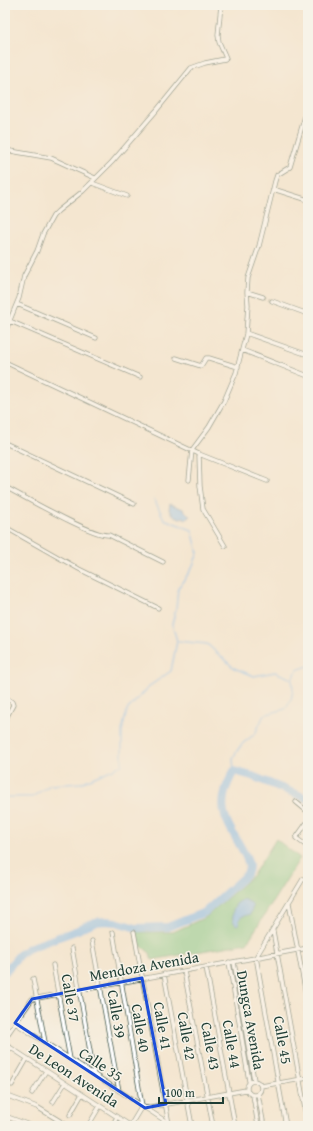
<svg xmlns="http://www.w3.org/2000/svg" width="313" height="1131" font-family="'Gentium Book Plus',serif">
  <rect width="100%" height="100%" fill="#f7f3e8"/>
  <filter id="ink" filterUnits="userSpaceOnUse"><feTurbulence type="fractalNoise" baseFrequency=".025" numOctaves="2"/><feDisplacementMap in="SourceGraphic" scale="8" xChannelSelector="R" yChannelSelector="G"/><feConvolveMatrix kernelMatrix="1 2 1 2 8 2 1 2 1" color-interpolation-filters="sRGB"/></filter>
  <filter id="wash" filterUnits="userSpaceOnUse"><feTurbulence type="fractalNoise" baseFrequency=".012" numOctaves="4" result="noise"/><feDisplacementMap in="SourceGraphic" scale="16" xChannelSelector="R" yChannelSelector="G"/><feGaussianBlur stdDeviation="0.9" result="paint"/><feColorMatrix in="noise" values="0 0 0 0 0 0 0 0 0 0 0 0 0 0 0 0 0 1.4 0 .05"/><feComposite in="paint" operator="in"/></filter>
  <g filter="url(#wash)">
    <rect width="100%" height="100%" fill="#f4e6d0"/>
    <!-- green -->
    <path fill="#7dc885" stroke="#4e825c" d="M276 839 300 858 247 943 152 960 150 953 139 944 136 932H173L206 917 253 875Z"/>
    <!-- water -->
    <path fill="#7db9ef" stroke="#4e7b92" d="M170 504 183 509 190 516 188 518 185 519 184 517 180 518 174 516 169 510Z
      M244 899 251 903 253 907 250 914C245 917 239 914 239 924L236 925 233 921C232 909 233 904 244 899Z"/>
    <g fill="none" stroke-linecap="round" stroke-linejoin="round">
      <!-- stream -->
      <path stroke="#7db9ef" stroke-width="1.5" d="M154 499 164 519 192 530 198 553 191 570 178 588 176 609 172 624 177 641
        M234 771 233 758 237 751 242 744 255 734 264 715 285 709 291 700 293 690 292 679 297 670 308 666
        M5 797H32L50 785 81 783 122 765V731L127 710 151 685 171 671 177 641 207 644 234 668 254 676 275 672 292 679"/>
      <!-- river -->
      <path stroke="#7db9ef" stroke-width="8" d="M5 972 19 955 29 948 78 930 85 926 95 922 106 921 116 922 136 928 168 927 205 912 247 874C249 870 250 867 248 862 242 845 228 830 224 812 221 797 227 784 234 771L252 776 308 799"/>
    </g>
  </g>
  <g filter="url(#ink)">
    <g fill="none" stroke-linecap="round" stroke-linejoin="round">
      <!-- minor-tunnel -->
      <path stroke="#c9c4b1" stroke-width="3.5" stroke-dasharray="3.5 2" stroke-linecap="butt" d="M263 297 272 301"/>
      <!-- minor casing -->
      <g stroke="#3f564b" stroke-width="5">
        <path id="minor" d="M5 150 51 158 95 178
          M92 183 127 196
          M273 189 308 200
          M247 292 263 297
          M272 301 308 314
          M17 304 96 338
          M10 321 140 377
          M5 332 19 298 24 276 37 251 43 234 53 216 58 211 83 191 112 162 156 111 191 68 205 63 225 59 226 58 219 42 218 35 221 5
          M246 333 308 355
          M242 350 308 376
          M176 358 201 366 206 358H209L238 367
          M5 362 199 454 200 486 203 509 225 546
          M5 443 134 504
          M199 454 267 481
          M189 480 192 450 209 427 224 401 236 373 246 334 248 305 247 292 248 278 259 246 275 181 277 175 290 167 308 106
          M5 487C23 496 93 537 109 535L163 562
          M5 527 79 569 158 608
          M5 697 12 702 13 705 5 720
          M296 802 308 812
          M308 821 296 838 308 847
          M289 903 308 1005
          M273 931 308 1126
          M113 932 142 1106 130 1126
          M134 932 169 1124
          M92 941 119 1091
          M72 948 94 1074
          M229 962 249 1081
          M234 962 254 1080
          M53 965 70 1059
          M206 967 235 1126
          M184 971 213 1126
          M164 974 192 1126
          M33 979 45 1042
          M15 1023 173 1126
          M5 1038 32 999 308 948
          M5 1044 131 1126
          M5 1056 10 1047
          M247 1088a7 7 0 1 1 14 0a7 7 0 1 1-14 0Z
          M12 1085 27 1059
          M261 1086 308 1078
          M32 1093 46 1071
          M258 1094 264 1126
          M5 1095 37 1107 68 1126
          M253 1095 258 1126
          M53 1102 65 1083
          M145 1108 246 1090
          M70 1115 82 1094
          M5 1116 32 1126
          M88 1126 100 1106
          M112 1126 117 1117
          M286 1126 256 957 303 879H308"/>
      </g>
      <!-- minor -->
      <use href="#minor" stroke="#fff" stroke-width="3.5"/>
    </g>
  </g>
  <!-- marked area -->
  <path d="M0 0H313V1131H0ZM142 978 166 1104 145 1108 15 1023 32 999Z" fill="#f4e6d0" fill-opacity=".55" fill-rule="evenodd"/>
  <path fill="none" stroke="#1d4ed8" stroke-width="3" stroke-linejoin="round" d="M142 978 166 1104 145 1108 15 1023 32 999Z"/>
  <g text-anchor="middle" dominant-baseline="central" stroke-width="3" stroke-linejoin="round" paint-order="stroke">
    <!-- street labels -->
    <g font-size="15" fill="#1f3d34" stroke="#f7f3e8">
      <text transform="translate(144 966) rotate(-10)">Mendoza Avenida</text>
      <text transform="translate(71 998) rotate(80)">Calle 37</text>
      <text transform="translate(117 1014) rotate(80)">Calle 39</text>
      <text transform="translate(251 1020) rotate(80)">Dungca Avenida</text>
      <text transform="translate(163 1026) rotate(80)">Calle 41</text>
      <text transform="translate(141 1028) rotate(80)">Calle 40</text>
      <text transform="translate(187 1036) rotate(80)">Calle 42</text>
      <text transform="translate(283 1040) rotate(80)">Calle 45</text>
      <text transform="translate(232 1044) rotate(80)">Calle 44</text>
      <text transform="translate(211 1046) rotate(79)">Calle 43</text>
      <text transform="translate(101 1064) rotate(33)">Calle 35</text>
      <text transform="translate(74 1075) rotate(33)">De Leon Avenida</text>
    </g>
  </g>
  <!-- margin -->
  <rect width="313" height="1131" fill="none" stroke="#f7f3e8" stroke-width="20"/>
  <!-- scale -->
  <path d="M159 1097v6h64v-6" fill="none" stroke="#1f3d34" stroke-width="2"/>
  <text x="165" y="1097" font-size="12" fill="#1f3d34" stroke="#f7f3e8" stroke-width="3" paint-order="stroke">100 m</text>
</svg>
